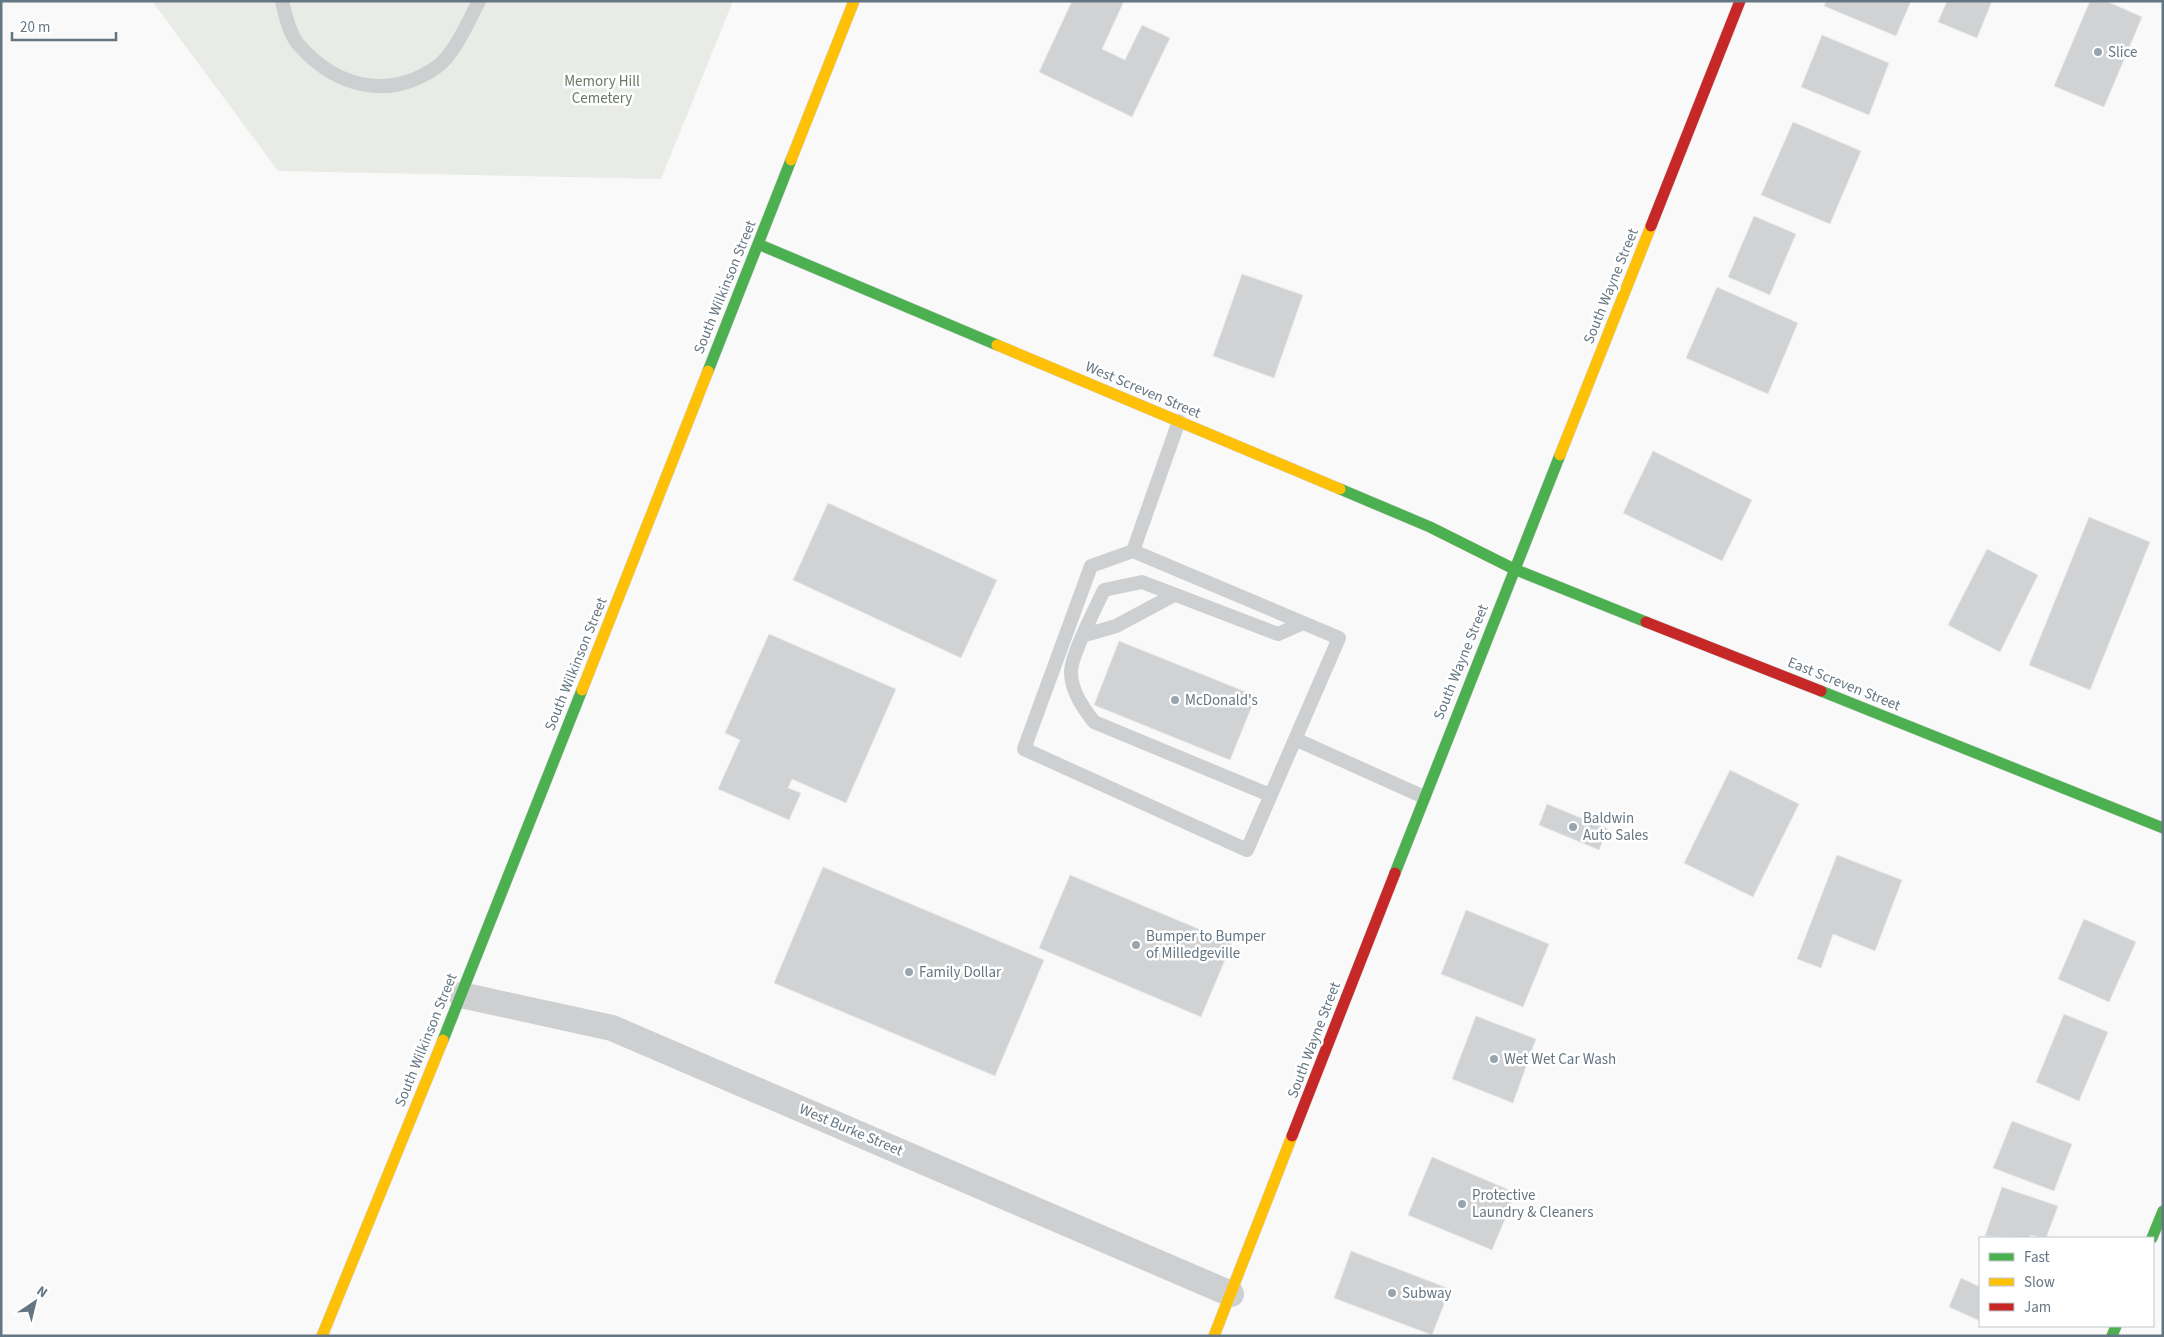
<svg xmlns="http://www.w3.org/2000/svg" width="2164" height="1337" font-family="'Source Sans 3',sans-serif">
  <rect width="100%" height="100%" fill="#f9f9f9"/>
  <!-- green -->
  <path fill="#e8ebe6" d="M152 1H733L661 179 278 171Z"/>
  <!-- building -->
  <path fill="#d0d2d3" stroke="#e8e8e8" d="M1072 1H1124L1102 49 1125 60 1142 25 1170 38 1132 117 1039 72Z
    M1826 1H1911L1896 36 1824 6Z
    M1947 1H1992L1977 38 1938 22Z
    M2090 1H2106L2142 17 2104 107 2054 86Z
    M1822 35 1889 63 1869 115 1801 87Z
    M1793 122 1861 151 1830 224 1761 195Z
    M1754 216 1796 234 1770 295 1728 277Z
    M1242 274 1303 295 1274 378 1213 356Z
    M1717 287 1798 323 1768 394 1686 358Z
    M1653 451 1752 500 1722 561 1623 513Z
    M828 503 997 580 961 658 793 580Z
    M2089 517 2150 542 2090 690 2029 665Z
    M1987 549 2038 575 2000 652 1948 625Z
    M769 634 896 689 846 803 792 779 788 788 801 793 789 820 718 789 740 740 725 733Z
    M1119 641 1256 696 1230 760 1094 705Z
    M1730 770 1799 804 1753 897 1684 863Z
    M1547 804 1608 829 1599 850 1539 825Z
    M1837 855 1902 880 1875 951 1833 934 1821 968 1797 959Z
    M823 867 1044 960 995 1076 774 983Z
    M1070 875 1232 943 1201 1017 1039 948Z
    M1466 910 1549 944 1523 1007 1441 974Z
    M2084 919 2136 942 2109 1002 2058 979Z
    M2064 1014 2108 1032 2079 1101 2036 1082Z
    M1476 1016 1536 1039 1513 1103 1452 1079Z
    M2012 1121 2072 1144 2054 1191 1993 1168Z
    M1432 1157 1516 1193 1492 1250 1408 1215Z
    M2002 1187 2058 1206 2046 1238 2030 1235 2029 1238 1985 1236Z
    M1351 1251 1450 1289 1432 1335 1334 1298Z
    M1961 1278 1980 1287V1321L1949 1307Z"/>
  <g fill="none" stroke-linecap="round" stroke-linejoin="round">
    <!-- fast casing -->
    <g stroke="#d5d6d7" stroke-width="12">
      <path id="fast" d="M758 244 997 345
        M708 371 791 160
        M1340 489 1430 527 1514 569 1646 622
        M1821 691 2163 828
        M1395 873 1560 455
        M443 1040 582 690
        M2152 1238 2163 1211
        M2112 1336 2116 1326"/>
    </g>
    <!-- slow casing -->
    <g stroke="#d5d6d7" stroke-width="12">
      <path id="slow" d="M791 160 854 1
        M997 345 1340 489
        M1560 455 1651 226
        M582 690 708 371
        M322 1336 443 1040
        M1214 1336 1292 1136"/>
    </g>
    <!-- jam casing -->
    <g stroke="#d5d6d7" stroke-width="12">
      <path id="jam" d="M1651 226 1740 1
        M1646 622 1821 691
        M1292 1136 1395 873"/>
    </g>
    <!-- lane -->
    <path stroke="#cecfd0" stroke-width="14" d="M282 1C285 14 289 33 298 44 336 88 390 101 438 66 455 53 469 20 479 1
      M1133 551 1339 638 1247 850 1024 749 1091 566Z
      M1133 551 1179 421
      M1082 636 1116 626 1174 595
      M1295 739 1424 797
      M1270 795 1094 722C1084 709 1071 691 1071 673 1070 657 1096 607 1104 590L1142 582 1278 634 1303 623"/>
    <!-- street -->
    <path stroke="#cecfd0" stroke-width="26" d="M461 995 612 1028 1231 1294"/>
    <!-- fast -->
    <use href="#fast" stroke="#4caf50" stroke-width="11"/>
    <!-- slow -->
    <use href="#slow" stroke="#ffc107" stroke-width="11"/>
    <!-- jam -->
    <use href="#jam" stroke="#c62828" stroke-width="11"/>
  </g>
  <!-- markers -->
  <g fill="#99a4ac" stroke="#fff" stroke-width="2">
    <circle cx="2098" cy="52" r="5"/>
    <circle cx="1175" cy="700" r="5"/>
    <circle cx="1573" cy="827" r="5"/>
    <circle cx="1136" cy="945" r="5"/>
    <circle cx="909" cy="972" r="5"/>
    <circle cx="1494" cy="1059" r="5"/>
    <circle cx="1462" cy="1204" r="5"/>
    <circle cx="1392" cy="1293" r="5"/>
  </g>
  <g text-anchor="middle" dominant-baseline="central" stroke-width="5" stroke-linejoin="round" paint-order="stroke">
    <!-- poi labels -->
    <g font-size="15" fill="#657683" stroke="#fff" text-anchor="start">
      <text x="2108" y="52">Slice</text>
      <text x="1185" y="700">McDonald's</text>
      <text x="1583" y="818">Baldwin<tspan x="1583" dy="17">Auto Sales</tspan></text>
      <text x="1146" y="936">Bumper to Bumper<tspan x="1146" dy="17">of Milledgeville</tspan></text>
      <text x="919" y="972">Family Dollar</text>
      <text x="1504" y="1059">Wet Wet Car Wash</text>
      <text x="1472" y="1195">Protective<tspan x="1472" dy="17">Laundry &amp; Cleaners</tspan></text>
      <text x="1402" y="1293">Subway</text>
    </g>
    <!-- park labels -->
    <g font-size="15" fill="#687a64" stroke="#fff">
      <text x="602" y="81">Memory Hill<tspan x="602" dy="17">Cemetery</tspan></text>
    </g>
    <!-- street labels -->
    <g font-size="15" fill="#657683" stroke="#fff">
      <text transform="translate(1611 286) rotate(-68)">South Wayne Street</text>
      <text transform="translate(725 287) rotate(-68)">South Wilkinson Street</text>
      <text transform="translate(1143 390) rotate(23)">West Screven Street</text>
      <text transform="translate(1461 662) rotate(-68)">South Wayne Street</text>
      <text transform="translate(576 664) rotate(-68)">South Wilkinson Street</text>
      <text transform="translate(1844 684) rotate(22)">East Screven Street</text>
      <text transform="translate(426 1040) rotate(-68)">South Wilkinson Street</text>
      <text transform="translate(1314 1040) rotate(-69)">South Wayne Street</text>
      <text transform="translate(851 1130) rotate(23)">West Burke Street</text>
    </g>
  </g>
  <!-- border -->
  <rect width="2164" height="1337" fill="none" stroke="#657683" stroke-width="5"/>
  <!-- legend -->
  <rect x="1979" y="1237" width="175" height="90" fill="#ffffff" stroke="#c1c8cd"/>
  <rect x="1989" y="1253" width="25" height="8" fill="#4caf50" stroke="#c1c8cd"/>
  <text x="2024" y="1262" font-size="15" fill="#657683">Fast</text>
  <rect x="1989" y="1278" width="25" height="8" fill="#ffc107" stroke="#c1c8cd"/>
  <text x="2024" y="1287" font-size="15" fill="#657683">Slow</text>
  <rect x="1989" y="1303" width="25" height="8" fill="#c62828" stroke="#c1c8cd"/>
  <text x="2024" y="1312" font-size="15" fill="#657683">Jam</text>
  <!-- north arrow -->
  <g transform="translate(35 1302) rotate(35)" stroke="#ffffff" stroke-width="4" paint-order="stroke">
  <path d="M0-4L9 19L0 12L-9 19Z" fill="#657683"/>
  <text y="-8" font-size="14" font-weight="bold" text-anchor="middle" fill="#657683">N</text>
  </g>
  <!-- scale -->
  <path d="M12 32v8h104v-8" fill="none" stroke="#657683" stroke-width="2.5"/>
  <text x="20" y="32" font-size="15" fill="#657683" stroke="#ffffff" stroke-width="4" paint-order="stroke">20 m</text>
</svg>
